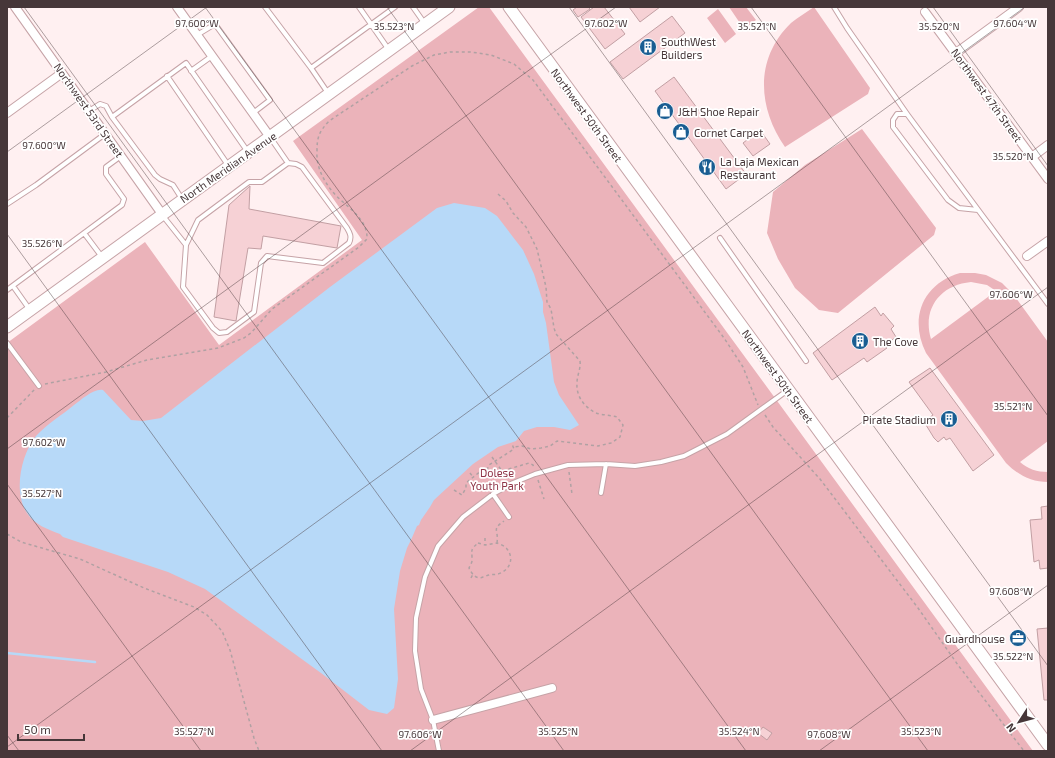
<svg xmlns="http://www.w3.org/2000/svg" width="1055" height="758" font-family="'Exo 2',sans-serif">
  <rect width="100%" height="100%" fill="#fff0f1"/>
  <!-- green -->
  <path fill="#ebb3ba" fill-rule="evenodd" d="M479 7H489L1033 751H7V343L145 242 219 345 362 240 293 141Z
    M729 7H746L756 20 744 29Z
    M814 7 870 88 868 94 785 147C758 108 754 59 791 23 798 17 807 12 814 7Z
    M718 9 736 34 725 43 707 18Z
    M862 129 936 228 934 235 838 313 819 310 795 288 778 259 767 233 773 192 805 165Z
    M960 273H975L986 275 1002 283 1013 294 1048 342V441L1020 462C1028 469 1037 472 1048 472V482C1031 482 1018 475 1006 463L926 353C909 319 922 284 960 273ZM971 282 987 285 996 291 931 339C922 309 940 285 971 282Z"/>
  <!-- water -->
  <path fill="#b7d9f8" d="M454 203 485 208 497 216 523 250 534 274 543 302V312L546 323 554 382 559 395 579 425 570 430 554 427H537L524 431 516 441 498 447 473 464 434 500 430 507 421 520 419 525 417 526 411 540 407 548 400 571 394 609 398 679 394 708 387 714 369 710 321 673 205 589 168 572 63 537 60 534C47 529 35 525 27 513 13 493 21 454 36 436 47 424 62 415 74 405 81 400 94 388 103 390L131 420 143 421 161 418 330 287 437 208Z"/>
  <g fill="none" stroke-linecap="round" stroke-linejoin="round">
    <!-- stream -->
    <path stroke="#b7d9f8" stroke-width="2.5" d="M7 653 95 662"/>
  </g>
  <!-- building -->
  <path fill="#f6d1d5" stroke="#c29fa3" d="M577 7H588L590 9 578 17 573 10Z
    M594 7H604L625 34 605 49 581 17Z
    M629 7H660L640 22Z
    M672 16 685 33 623 79 610 62Z
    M674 77 746 174 726 189 655 91Z
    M760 130 770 144 753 156 743 143Z
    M250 186 249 209 341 226 337 248 263 236 261 249 248 248 236 321 214 317 229 205Z
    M875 307 881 316 883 313 894 326 891 329 896 337 884 346 887 348 867 362 864 358 832 380 813 353Z
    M930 368 994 455 973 471 950 438 946 440 944 437 938 442 934 438 926 425 932 420 930 417 933 415 909 382Z
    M1048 506V568L1040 569 1039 560 1034 562 1030 520 1042 519 1041 507Z
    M1048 628V700H1044L1037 629Z
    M1016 635H1019V640H1016Z
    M763 727 772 733 767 740 758 733Z"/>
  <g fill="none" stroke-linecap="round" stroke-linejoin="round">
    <!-- lane casing -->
    <g stroke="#c6a3a7" stroke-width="6">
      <path id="lane" d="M265 7 311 68 395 7
        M359 7 389 50
        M413 7 425 24
        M834 7 847 28 907 114
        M197 35 215 24 270 100 253 113
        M311 68 328 93
        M191 71 212 56
        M167 76 228 165
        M89 111 100 104 106 106 112 117 155 175 160 179 173 185 182 199
        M112 117 186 63 248 152
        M270 137 288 163
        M7 204 36 185 105 134
        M978 210 959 208 948 200 893 127V120L897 114H907L1048 304
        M163 216 186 245 183 287 213 328 219 333 227 332 254 312 261 263 267 256 323 263 349 243C352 237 350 233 347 228L302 167 296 164 288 163 262 182H249L198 220 186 245
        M84 233 102 257
        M720 238 806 361
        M13 286 30 310
        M7 290 122 205 124 199 106 174V167L121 156
        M7 343 39 386
        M601 493 606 464
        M493 494 509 517
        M439 751 433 720 421 689 415 651 416 618 425 577 438 546 463 517 493 494 513 483 535 474 568 465 606 464 635 466 661 462 684 456 727 434 788 390"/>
    </g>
    <!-- street casing -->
    <g stroke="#c6a3a7" stroke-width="10">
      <path id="street" d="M15 7 162 214
        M177 7 270 137
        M925 12 1048 179
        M956 53 1019 7
        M7 113 62 73
        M1032 157 1048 145
        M1027 256 1048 241
        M433 720 552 688"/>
    </g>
    <!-- secondary casing -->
    <g stroke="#c6a3a7" stroke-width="13">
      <path id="secondary" d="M509 7 1048 745
        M7 327C154 220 302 114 449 7"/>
    </g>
    <!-- path -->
    <path stroke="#b0a1a3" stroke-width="1.5" stroke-dasharray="3 3" stroke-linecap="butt" d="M498 194 506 201 513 213 526 227 537 249 546 287 547 302 551 309 554 328 556 334 580 361C581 369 577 375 577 383 576 396 584 407 596 413 601 415 611 415 617 417L623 425 620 437 611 443 598 446 557 441 550 446 541 448 531 449 522 446 513 447
      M45 384 106 372 147 360 218 348 244 338 251 333 272 309 359 247 367 239C368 217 344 206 332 191 323 180 316 166 317 151 317 137 319 132 329 121L412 66 434 55 450 52H471L491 55 514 64 533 80 724 338 743 367 758 405
      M765 415 773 427 820 479 918 608 958 665 1024 751
      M7 418 35 389
      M492 457 502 471 529 463 533 465 534 469
      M569 472 572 494
      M470 473 473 477
      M538 480 544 499
      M454 490 462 495 466 488V483L482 470H487L489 465 514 449 512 444
      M7 534 21 542 80 559 144 588 194 607 207 615 222 631 230 650 254 738 259 751
      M485 538V545
      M478 543 485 545 497 543C500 544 505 546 507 549 515 559 509 571 498 574 495 575 492 574 489 575 487 575 485 577 483 577 476 580 472 574 469 568 470 566 473 561 472 558 472 550 470 550 478 543Z
      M497 543C499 529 491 530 504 521
      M471 578 473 574"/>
    <!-- lane -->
    <use href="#lane" stroke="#fff" stroke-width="4"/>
    <!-- street -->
    <use href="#street" stroke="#fff" stroke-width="8"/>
    <!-- secondary -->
    <use href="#secondary" stroke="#fff" stroke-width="11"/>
  </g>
  <!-- ticks -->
  <path fill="none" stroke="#463739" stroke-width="1" stroke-opacity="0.45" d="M24 7 564 751M205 7 746 751M387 7 928 751M569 7 1048 666M751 7 1048 416M933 7 1048 166M7 152 207 7M7 234 382 751M7 449 616 7M7 484 201 751M7 735 19 751M7 747 1025 7M410 751 1048 287M819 751 1048 585"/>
  <!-- icons -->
  <defs>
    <g id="building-disc" transform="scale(0.9)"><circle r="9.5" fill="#195d92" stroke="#fff"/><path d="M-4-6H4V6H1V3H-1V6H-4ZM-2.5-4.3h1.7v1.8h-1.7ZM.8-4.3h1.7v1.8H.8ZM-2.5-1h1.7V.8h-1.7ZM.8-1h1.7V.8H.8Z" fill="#fff"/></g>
    <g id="shop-disc" transform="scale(0.9)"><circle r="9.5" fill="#195d92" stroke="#fff"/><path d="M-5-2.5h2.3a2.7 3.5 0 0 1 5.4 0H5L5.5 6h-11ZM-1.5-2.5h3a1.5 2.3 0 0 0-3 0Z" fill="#fff"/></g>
    <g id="restaurant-disc" transform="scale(0.9)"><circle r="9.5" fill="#195d92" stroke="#fff"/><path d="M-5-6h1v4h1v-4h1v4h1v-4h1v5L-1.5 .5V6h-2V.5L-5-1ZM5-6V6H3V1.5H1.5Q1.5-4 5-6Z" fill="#fff"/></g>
    <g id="office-disc" transform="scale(0.9)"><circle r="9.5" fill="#195d92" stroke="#fff"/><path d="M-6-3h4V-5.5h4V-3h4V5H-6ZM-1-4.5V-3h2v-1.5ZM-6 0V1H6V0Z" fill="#fff"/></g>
  </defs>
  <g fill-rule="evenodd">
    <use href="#building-disc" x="648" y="47"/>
    <use href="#shop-disc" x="665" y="111"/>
    <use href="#shop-disc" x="681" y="132"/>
    <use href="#restaurant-disc" x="707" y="167"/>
    <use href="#building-disc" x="860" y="341"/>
    <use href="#building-disc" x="949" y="419"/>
    <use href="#office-disc" x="1018" y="638"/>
  </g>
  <g text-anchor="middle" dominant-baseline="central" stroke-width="3.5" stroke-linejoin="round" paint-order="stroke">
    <!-- poi labels -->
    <g font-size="11" fill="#463739" stroke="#fff" text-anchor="start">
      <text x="661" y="41">SouthWest<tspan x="661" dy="13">Builders</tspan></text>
      <text x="678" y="111">J&amp;H Shoe Repair</text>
      <text x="694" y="132">Cornet Carpet</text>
      <text x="720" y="161">La Laja Mexican<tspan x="720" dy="13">Restaurant</tspan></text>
      <text x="873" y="341">The Cove</text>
      <text x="936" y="419" text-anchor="end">Pirate Stadium</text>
      <text x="1005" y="638" text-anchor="end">Guardhouse</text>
    </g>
    <!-- street labels -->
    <g font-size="11" fill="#463739" stroke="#fff">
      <text transform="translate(987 95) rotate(54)">Northwest 47th Street</text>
      <text transform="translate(89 110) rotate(55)">Northwest 53rd Street</text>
      <text transform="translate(587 115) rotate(54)">Northwest 50th Street</text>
      <text transform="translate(228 167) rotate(-35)">North Meridian Avenue</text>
      <text transform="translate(778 376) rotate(54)">Northwest 50th Street</text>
    </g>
    <!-- park labels -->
    <g font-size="11" fill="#8f3447" stroke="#fff">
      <text x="497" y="472">Dolese<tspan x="497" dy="13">Youth Park</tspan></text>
    </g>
  </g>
  <g font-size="10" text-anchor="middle" fill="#463739" stroke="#fff" stroke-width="3.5" stroke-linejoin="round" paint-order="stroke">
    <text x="197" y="27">97.600°W</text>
    <text x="606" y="27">97.602°W</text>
    <text x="1015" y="27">97.604°W</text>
    <text x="394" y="30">35.523°N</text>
    <text x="757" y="30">35.521°N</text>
    <text x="939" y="30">35.520°N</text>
    <text x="44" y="149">97.600°W</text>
    <text x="1013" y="160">35.520°N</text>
    <text x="42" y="247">35.526°N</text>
    <text x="1011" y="298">97.606°W</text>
    <text x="1013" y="410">35.521°N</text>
    <text x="44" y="446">97.602°W</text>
    <text x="42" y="497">35.527°N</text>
    <text x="1011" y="595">97.608°W</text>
    <text x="1013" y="660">35.522°N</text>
    <text x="194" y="735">35.527°N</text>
    <text x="558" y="735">35.525°N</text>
    <text x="739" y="735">35.524°N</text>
    <text x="921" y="735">35.523°N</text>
    <text x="420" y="738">97.606°W</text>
    <text x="829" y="738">97.608°W</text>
  </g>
  <!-- border -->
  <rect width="1055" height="758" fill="none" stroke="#463739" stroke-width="16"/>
  <!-- north arrow -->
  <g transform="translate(1019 722) rotate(234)" stroke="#ffffff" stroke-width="3" paint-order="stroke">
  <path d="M0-3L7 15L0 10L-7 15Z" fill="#463739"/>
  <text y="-6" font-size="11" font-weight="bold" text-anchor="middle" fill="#463739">N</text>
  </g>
  <!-- scale -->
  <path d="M18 734v6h66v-6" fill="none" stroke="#463739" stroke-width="2"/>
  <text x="24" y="734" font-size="12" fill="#463739" stroke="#ffffff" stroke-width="3" paint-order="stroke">50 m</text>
</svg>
